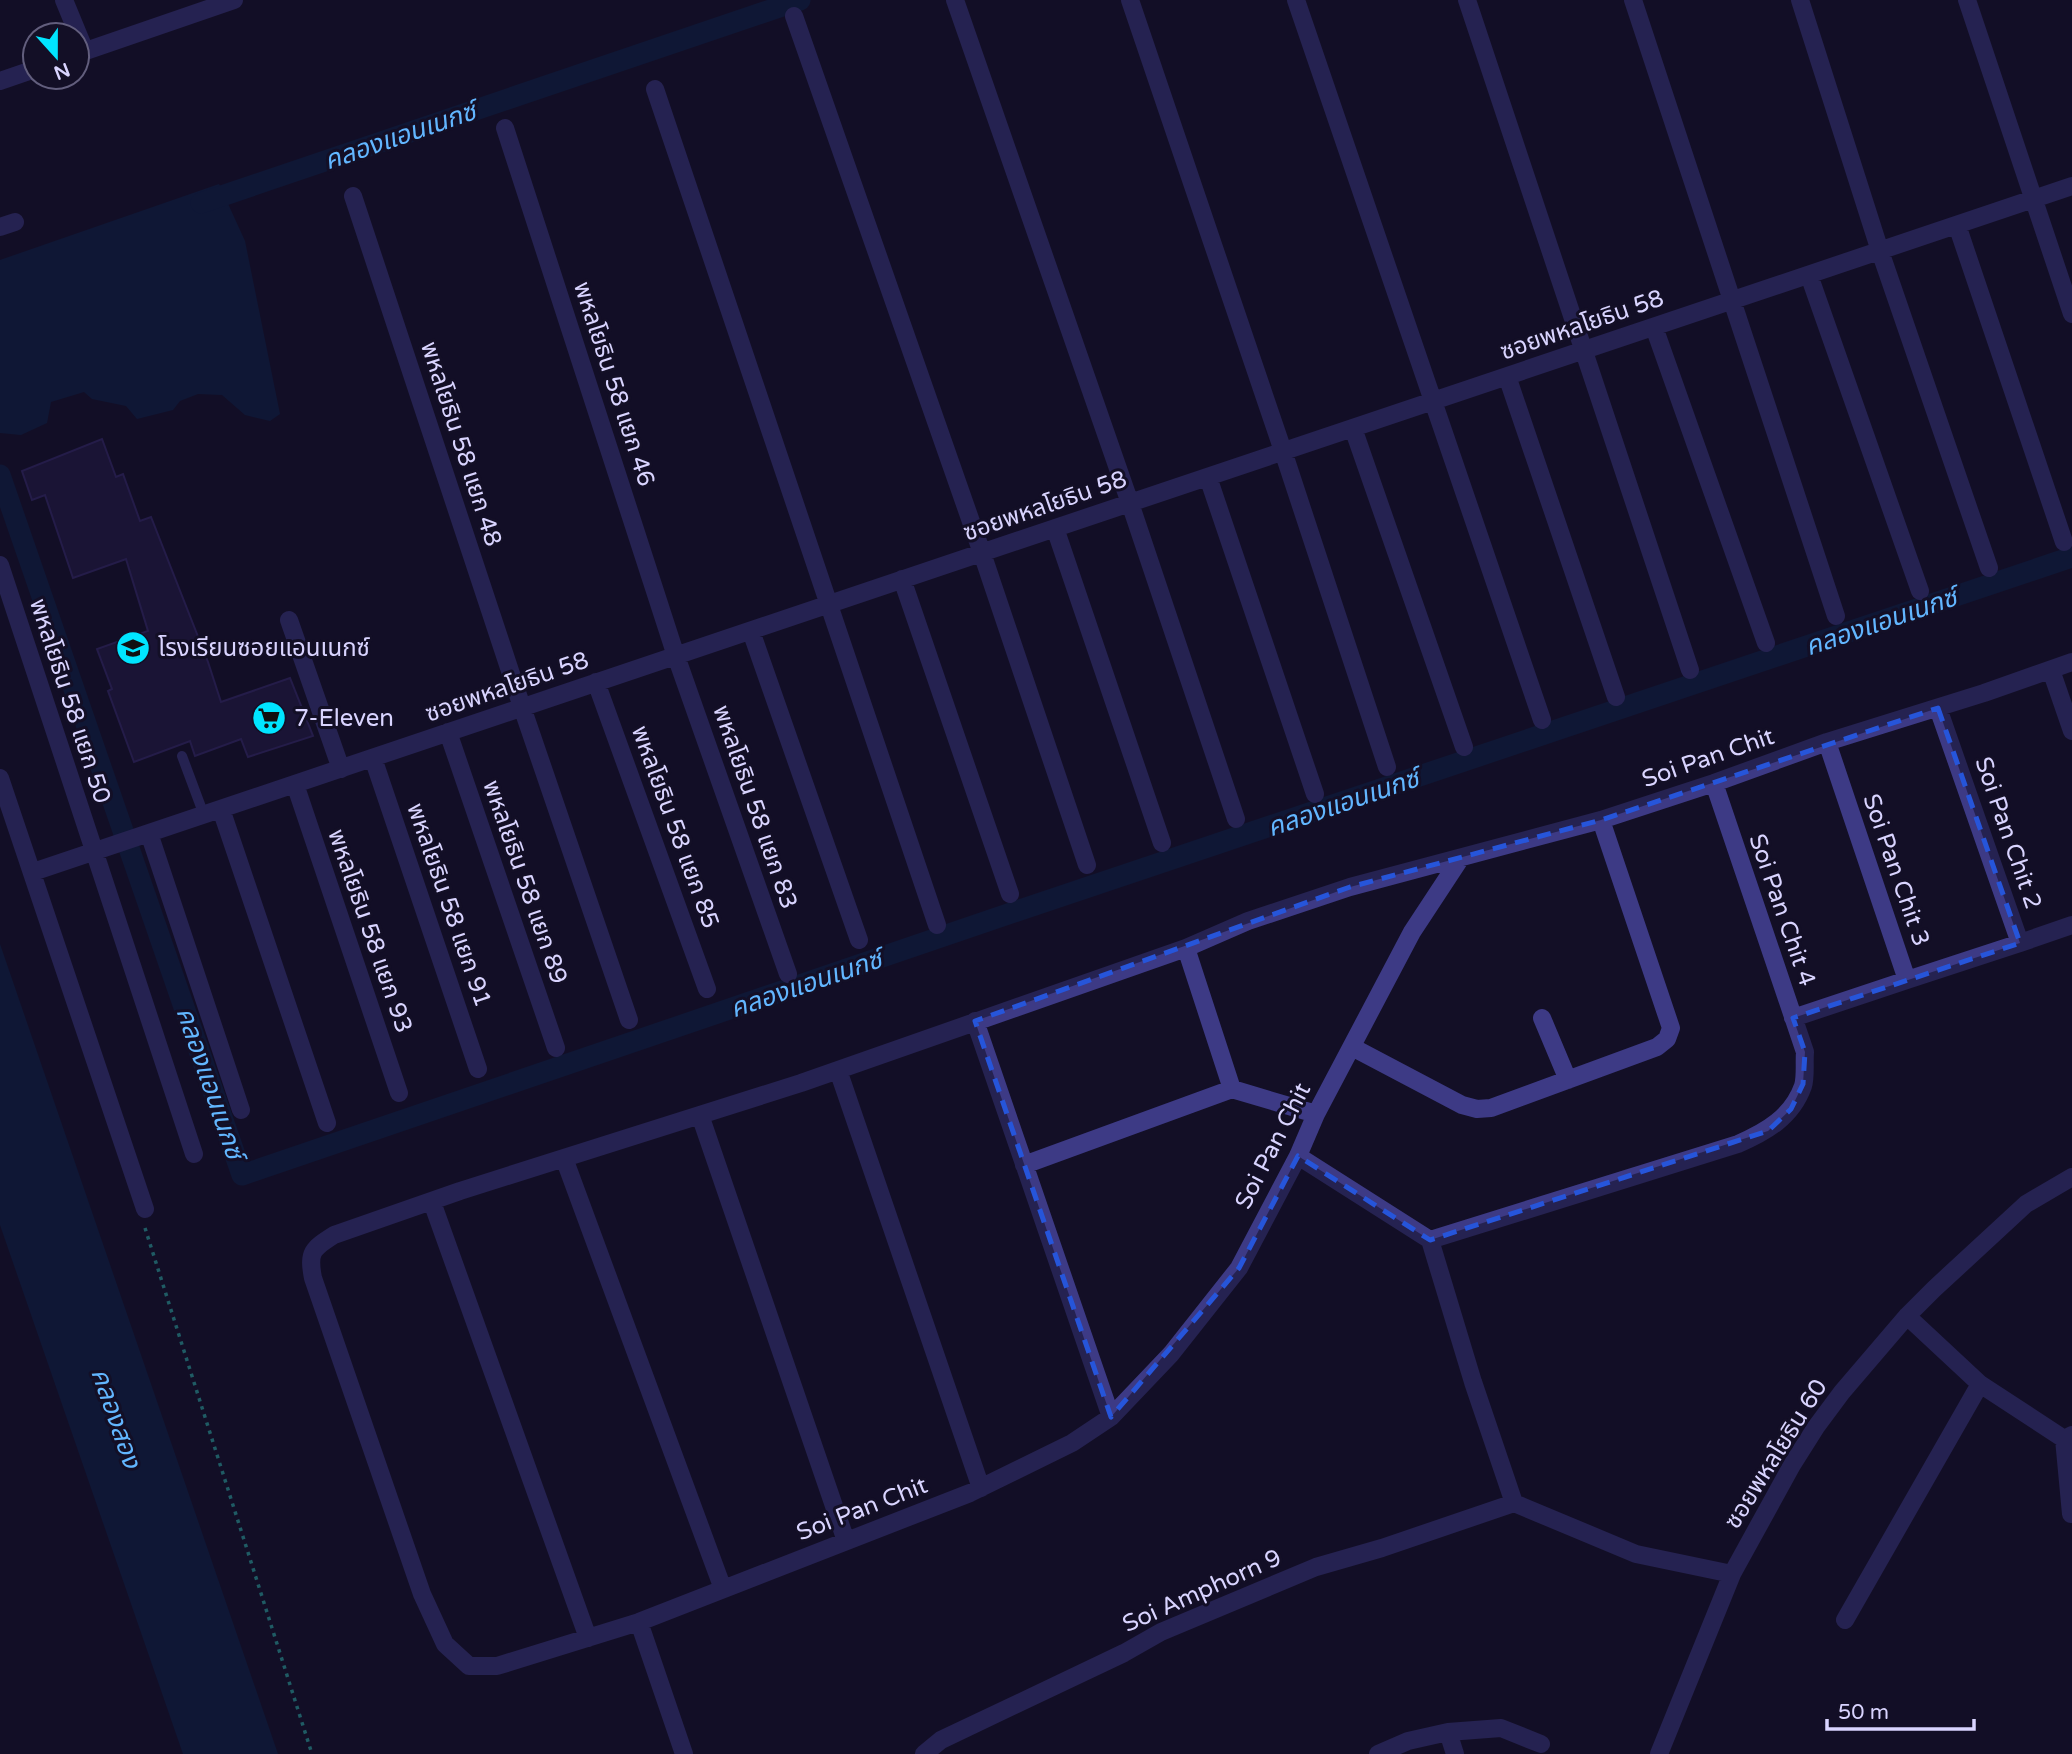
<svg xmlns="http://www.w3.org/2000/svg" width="2072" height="1754" font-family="'Varela Round','Noto Sans Thai',sans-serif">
  <rect width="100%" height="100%" fill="#130f26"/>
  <!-- water -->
  <path fill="#0c2248" d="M219 184 245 241 280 414 270 421 245 415 222 395 198 394 180 401 173 410 137 419 126 406 92 399 84 392 51 402 47 423 21 435 0 433V260Z
    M0 944 278 1754H183L0 1225Z"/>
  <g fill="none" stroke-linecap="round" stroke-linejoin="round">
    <!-- canal -->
    <path stroke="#0c2248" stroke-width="21" d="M201 203 800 0
      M0 475 242 1175 1023 909 2072 557"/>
  </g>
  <!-- building -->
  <path fill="#241b47" stroke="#3b2d73" stroke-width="2" d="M102 439 116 477 123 474 140 521 151 517 208 662 221 702 290 678 313 736 248 757 241 739 195 756 190 741 134 762 108 691 112 689 97 649 148 631 126 559 73 578 45 495 32 500 22 471Z"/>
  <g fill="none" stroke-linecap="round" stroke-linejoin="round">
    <!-- path -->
    <path stroke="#2fb8b0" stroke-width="3.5" stroke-dasharray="3.5 5" stroke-linecap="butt" d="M145 1228 312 1754"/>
    <!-- lane -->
    <path stroke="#3d3a85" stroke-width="10" d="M182 756 204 815"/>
    <!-- street -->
    <path stroke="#3d3a85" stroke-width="18" d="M64 0 85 51
      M955 0 1130 503 1236 819
      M1130 0 1283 451 1387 767
      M1296 0 1542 720
      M1467 0 1690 670
      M1633 0 1836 616
      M1800 0 1880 251 1989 568
      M1967 0 2072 314
      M794 16 982 553 1087 865
      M77 54 234 0
      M0 81 35 69
      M655 89 937 925
      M505 128 676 656 788 974
      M353 196 522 707 629 1020
      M1957 225 2064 542
      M0 227 15 222
      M1809 275 1920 591
      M1654 327 1766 643
      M1507 376 1616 697
      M1353 428 1464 747
      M1208 477 1315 794
      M1055 528 1162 843
      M0 565 194 1154
      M902 579 1010 894
      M289 620 341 769
      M751 631 859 940
      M2051 670 2072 731
      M596 682 707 989
      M448 732 556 1048
      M373 758 478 1069
      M0 778 145 1209
      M295 784 399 1093
      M221 809 327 1123
      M149 833 241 1110
      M1460 859 1412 932 1316 1114 1298 1156 1239 1268 1171 1354 1111 1417 1072 1443 970 1493 639 1622 497 1666H469L445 1644 422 1594 313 1278C308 1252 312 1249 334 1235L460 1191 801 1083 1186 948 1248 921 1350 887 1601 820 1714 783 1827 742 1984 693 2072 662
      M33 872 2072 186
      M2020 943 2072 925
      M1186 948 1232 1089 1316 1114
      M1907 980 2020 943 1938 708
      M1542 1018 1568 1080
      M1793 1018 1907 980 1827 742
      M975 1021 1111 1417
      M1352 1047 1462 1105 1477 1109 1491 1108 1657 1047 1667 1039 1671 1028 1601 820
      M838 1070 981 1488
      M700 1115 846 1541
      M1298 1156 1430 1240 1738 1144C1766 1132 1792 1117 1803 1086 1806 1076 1804 1062 1805 1052L1714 783
      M564 1158 723 1589
      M1024 1165 1232 1089
      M432 1202 588 1638
      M1430 1240 1473 1382 1514 1503
      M1907 1316 1980 1384 2064 1439 2072 1435
      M2064 1439 2071 1514
      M1514 1503 1636 1554 1732 1574
      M1845 1620 1980 1384
      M639 1622 684 1754
      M1448 1732 1455 1754
      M924 1754 941 1740 1124 1653 1161 1632 1316 1567 1382 1548 1514 1503
      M1378 1754 1408 1741 1448 1732 1501 1728 1541 1744
      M1659 1754 1732 1574 1792 1465 1816 1427 1842 1392 1907 1316 1934 1289 2026 1204 2072 1177"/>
  </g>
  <!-- marked area -->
  <path d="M0 0H2072V1754H0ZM1938 708 2020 943 1793 1018 1805 1052 1803 1084 1791 1109 1768 1131 1430 1240 1298 1156 1239 1268 1111 1417 975 1021 1350 887 1601 820Z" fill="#130f26" fill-opacity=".55" fill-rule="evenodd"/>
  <path fill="none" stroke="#2655da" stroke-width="5" stroke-dasharray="14 9" stroke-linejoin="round" d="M1938 708 2020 943 1793 1018 1805 1052 1803 1084 1791 1109 1768 1131 1430 1240 1298 1156 1239 1268 1111 1417 975 1021 1350 887 1601 820Z"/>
  <!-- icons -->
  <defs>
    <g id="school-disc" transform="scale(1.75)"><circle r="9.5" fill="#00e5ff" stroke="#130f26"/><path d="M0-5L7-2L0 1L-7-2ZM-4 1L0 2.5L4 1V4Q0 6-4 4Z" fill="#111"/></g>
    <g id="supermarket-disc" transform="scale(1.75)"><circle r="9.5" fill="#00e5ff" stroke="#130f26"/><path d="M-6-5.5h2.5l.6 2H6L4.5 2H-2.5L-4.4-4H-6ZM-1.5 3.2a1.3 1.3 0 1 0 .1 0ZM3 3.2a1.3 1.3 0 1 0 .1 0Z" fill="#111"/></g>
  </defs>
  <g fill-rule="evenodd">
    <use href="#school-disc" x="133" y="648"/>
    <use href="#supermarket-disc" x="269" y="718"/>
  </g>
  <g text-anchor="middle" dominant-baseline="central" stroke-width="6" stroke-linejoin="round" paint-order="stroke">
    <!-- street labels -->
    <g font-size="24" fill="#d9d4ff" stroke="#130f26">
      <text transform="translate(1582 325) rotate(-19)">ซอยพหลโยธิน 58</text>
      <text transform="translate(614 384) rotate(72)">พหลโยธิน 58 แยก 46</text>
      <text transform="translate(461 444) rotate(72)">พหลโยธิน 58 แยก 48</text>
      <text transform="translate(1045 506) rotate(-19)">ซอยพหลโยธิน 58</text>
      <text transform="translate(507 687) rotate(-19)">ซอยพหลโยธิน 58</text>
      <text transform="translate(70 701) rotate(72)">พหลโยธิน 58 แยก 50</text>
      <text transform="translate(1708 758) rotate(-19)">Soi Pan Chit</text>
      <text transform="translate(755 807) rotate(71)">พหลโยธิน 58 แยก 83</text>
      <text transform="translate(675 827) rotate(70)">พหลโยธิน 58 แยก 85</text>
      <text transform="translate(2008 833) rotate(71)">Soi Pan Chit 2</text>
      <text transform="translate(1896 870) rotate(71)">Soi Pan Chit 3</text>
      <text transform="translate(525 882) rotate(71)">พหลโยธิน 58 แยก 89</text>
      <text transform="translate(449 905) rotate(71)">พหลโยธิน 58 แยก 91</text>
      <text transform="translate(1782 910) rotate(71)">Soi Pan Chit 4</text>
      <text transform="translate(370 931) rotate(71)">พหลโยธิน 58 แยก 93</text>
      <text transform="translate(1273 1146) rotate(-63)">Soi Pan Chit</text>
      <text transform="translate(1776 1454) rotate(-58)">ซอยพหลโยธิน 60</text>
      <text transform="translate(862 1509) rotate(-21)">Soi Pan Chit</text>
      <text transform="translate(1202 1591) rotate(-24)">Soi Amphorn 9</text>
    </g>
    <!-- poi labels -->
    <g font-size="24" fill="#d9d4ff" stroke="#130f26" text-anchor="start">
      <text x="158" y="648">โรงเรียนซอยแอนเนกซ์</text>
      <text x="294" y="718">7-Eleven</text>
    </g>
    <!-- water labels -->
    <g font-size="26" font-style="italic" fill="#62b6ff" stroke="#130f26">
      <text transform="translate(400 136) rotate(-19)">คลองแอนเนกซ์</text>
      <text transform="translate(1881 622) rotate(-19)">คลองแอนเนกซ์</text>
      <text transform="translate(1343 803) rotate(-19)">คลองแอนเนกซ์</text>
      <text transform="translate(806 984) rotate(-19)">คลองแอนเนกซ์</text>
      <text transform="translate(210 1083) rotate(71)">คลองแอนเนกซ์</text>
      <text transform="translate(116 1418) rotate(71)">คลองสอง</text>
    </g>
  </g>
  <!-- north arrow -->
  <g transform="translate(56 56) rotate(159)"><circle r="33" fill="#130f26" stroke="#625e7d" stroke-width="2"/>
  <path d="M0-5L12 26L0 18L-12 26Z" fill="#00e5ff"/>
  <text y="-10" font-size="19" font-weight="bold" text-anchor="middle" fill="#d9d4ff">N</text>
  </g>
  <!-- scale -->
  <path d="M1827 1719v10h147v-10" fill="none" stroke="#d9d4ff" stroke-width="3.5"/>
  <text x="1838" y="1719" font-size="21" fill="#d9d4ff" stroke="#130f26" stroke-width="5" paint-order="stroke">50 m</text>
</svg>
